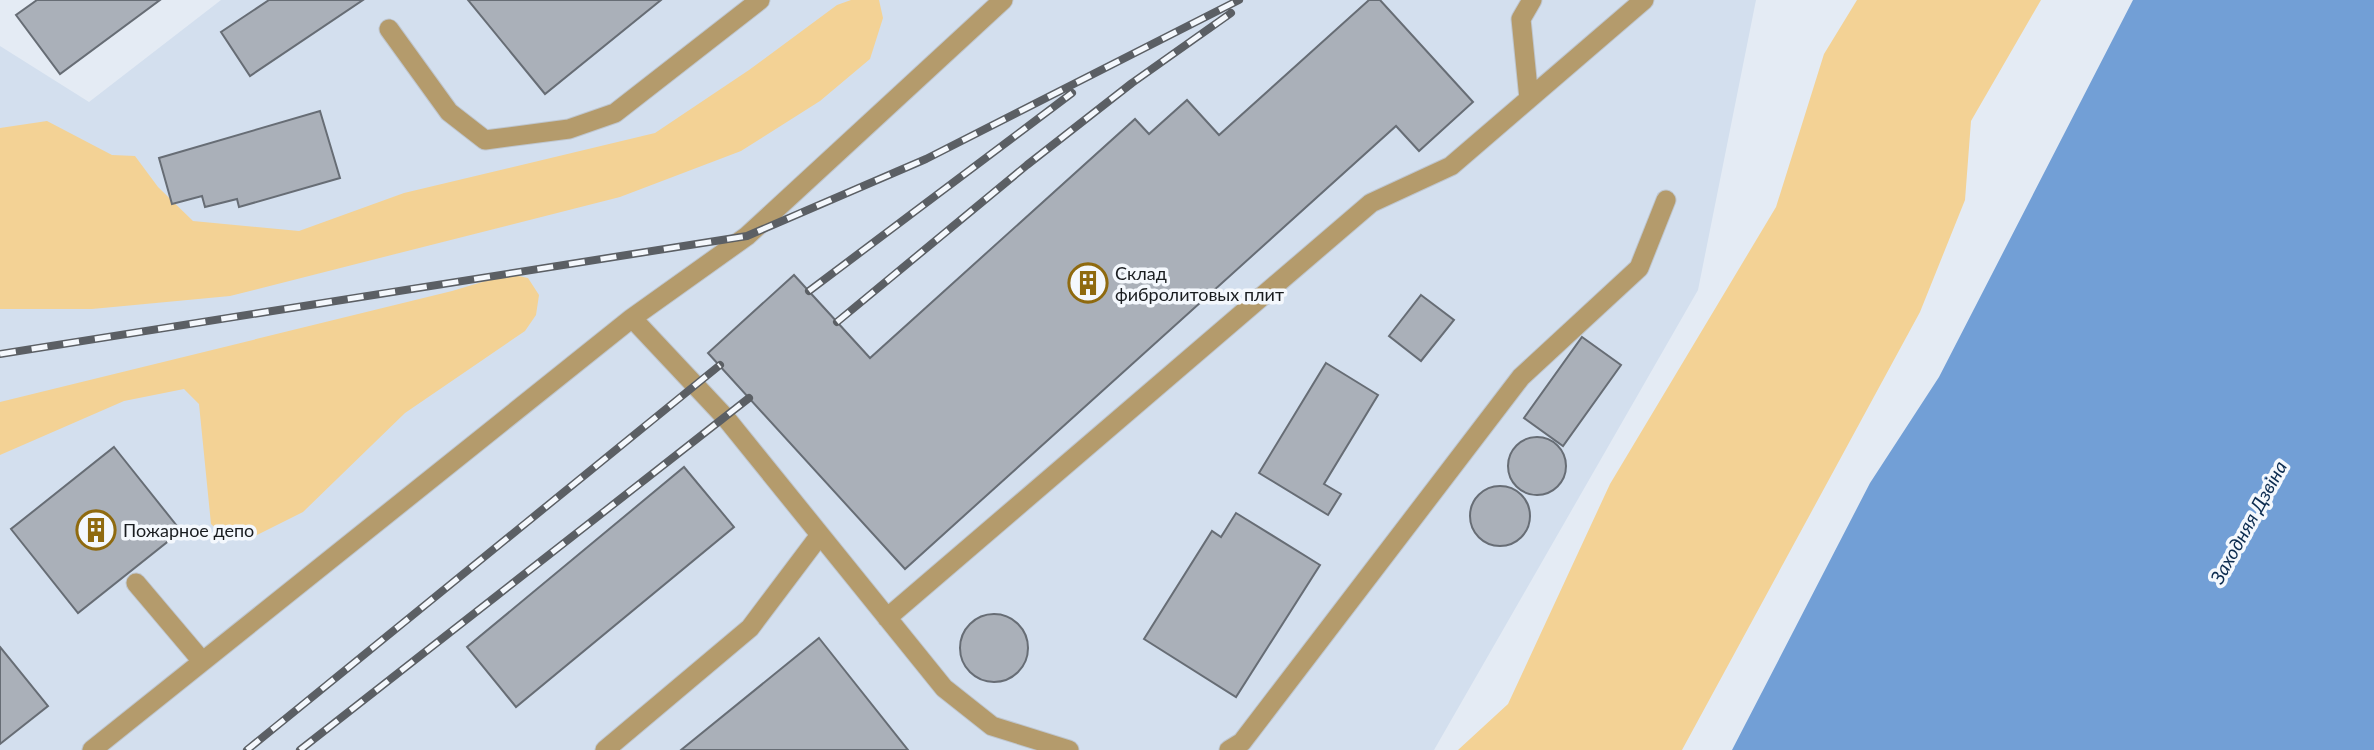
<svg xmlns="http://www.w3.org/2000/svg" width="2374" height="750" font-family="Lato,sans-serif">
  <rect width="100%" height="100%" fill="#e4ebf4"/>
  <!-- built -->
  <path fill="#d3dfee" d="M221 0H1756L1698 290 1434 750H0V46L89 102Z"/>
  <!-- green -->
  <path fill="#f3d295" d="M851 0H879L883 18 870 59 820 101 741 151 620 197 230 296 92 309H0V128L47 121 112 155 135 156 158 187 193 221 299 231 404 193 655 133 749 70 837 5Z
    M1857 0H2041L1971 121 1965 200 1920 312 1682 750H1458L1508 704 1610 484 1776 207 1824 54Z
    M509 274 528 278 539 295 536 315 525 331 405 413 303 512 247 540 227 539 211 524 199 404 184 389 124 401 0 455V402L452 291Z"/>
  <!-- water -->
  <path fill="#729fd6" d="M2133 0H2374V750H1732L1870 483 1939 377Z"/>
  <!-- building -->
  <path fill="#aab0b9" stroke="#676d75" stroke-width="2" d="M37 0H160L60 74 16 15Z
    M269 0H363L250 76 221 32Z
    M468 0H661L545 94Z
    M1369 0H1380L1473 102 1419 151 1396 126 905 569 708 353 794 275 870 358 1135 119 1149 134 1187 100 1219 135Z
    M320 111 340 178 239 207 237 199 205 207 202 196 172 204 159 158Z
    M1421 295 1454 320 1421 361 1389 336Z
    M1582 337 1621 365 1563 446 1524 418Z
    M1326 363 1378 395 1324 484 1341 494 1328 515 1259 473Z
    M1508 466a29 29 0 1 1 58 0a29 29 0 1 1-58 0Z
    M114 447 181 531 78 613 11 529Z
    M684 467 734 527 516 707 467 647Z
    M1470 516a30 30 0 1 1 60 0a30 30 0 1 1-60 0Z
    M1236 513 1320 565 1236 697 1144 639 1212 531 1221 537Z
    M960 648a34 34 0 1 1 68 0a34 34 0 1 1-68 0Z
    M819 638 908 750H681Z
    M0 647 48 706 0 744Z"/>
  <g fill="none" stroke-linecap="round" stroke-linejoin="round">
    <!-- service casing -->
    <g stroke="#bfc6ce" stroke-width="21">
      <path id="service" d="M389 29 449 112 485 140 569 129 615 113 760 0
        M1529 99 1521 19 1532 0
        M632 318 725 417 944 688 992 726 1069 750
        M136 583 202 661
        M887 618 1371 203 1451 166 1644 0
        M92 750 632 318 747 236 1003 0
        M605 750 750 628 820 535
        M1229 750 1242 742 1521 377 1639 268 1666 200"/>
    </g>
    <!-- service -->
    <use href="#service" stroke="#b49b6c" stroke-width="19"/>
    <!-- rail casing -->
    <g stroke="#5b5f64" stroke-width="8">
      <path id="rail" d="M809 291 1072 93
        M837 322 1027 165 1132 83 1231 13
        M0 354 747 236 926 159 1239 0
        M247 750 720 365
        M300 750 749 398"/>
    </g>
    <!-- rail -->
    <use href="#rail" stroke="#f4f8fd" stroke-width="5" stroke-dasharray="16" stroke-linecap="butt"/>
  </g>
  <!-- icons -->
  <defs>
    <g id="building-ring" transform="scale(2.0125)"><circle r="9.5" fill="#f4f8fd" stroke="#8f6a0f" stroke-width="1.5"/><path d="M-4-6H4V6H1V3H-1V6H-4ZM-2.5-4.3h1.7v1.8h-1.7ZM.8-4.3h1.7v1.8H.8ZM-2.5-1h1.7V.8h-1.7ZM.8-1h1.7V.8H.8Z" fill="#8f6a0f"/></g>
  </defs>
  <g fill-rule="evenodd">
    <use href="#building-ring" x="1088" y="283"/>
    <use href="#building-ring" x="96" y="530"/>
  </g>
  <g text-anchor="middle" dominant-baseline="central" stroke-width="7" stroke-linejoin="round" paint-order="stroke">
    <!-- poi labels -->
    <g font-size="18" fill="#191c1f" stroke="#f4f8fd" text-anchor="start">
      <text x="1115" y="273">Склад<tspan x="1115" dy="21">фибролитовых плит</tspan></text>
      <text x="123" y="530">Пожарное депо</text>
    </g>
    <!-- water labels -->
    <g font-size="19" font-style="italic" fill="#0b2b4f" stroke="#f4f8fd">
      <text transform="translate(2248 522) rotate(-61)">Заходняя Дзвіна</text>
    </g>
  </g>
</svg>
